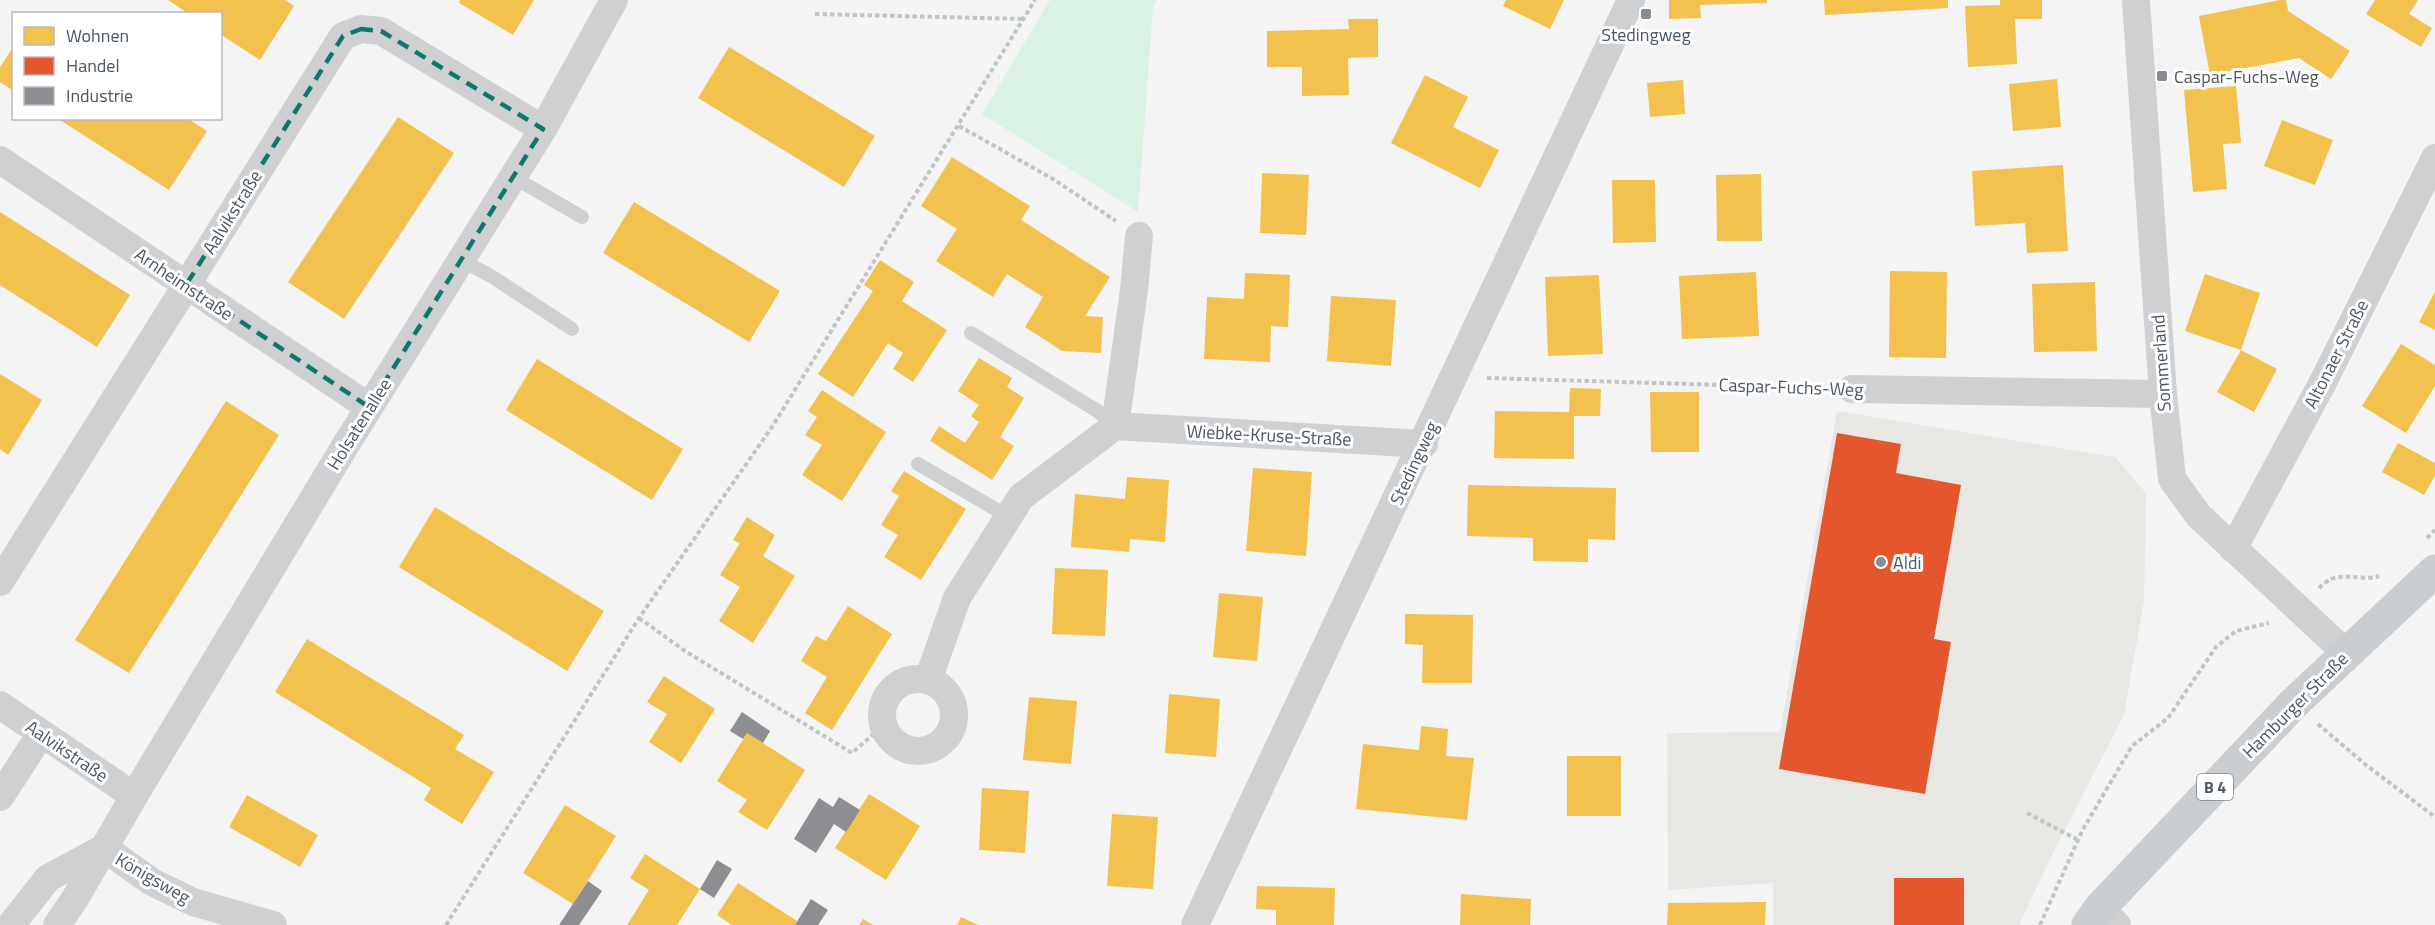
<svg xmlns="http://www.w3.org/2000/svg" width="2435" height="925" font-family="'Titillium Web',sans-serif">
  <rect width="100%" height="100%" fill="#f4f4f4"/>
  <!-- commercial -->
  <path fill="#e8e7e3" d="M1837 411 2115 457 2146 493 2144 601 2124 715 2053 853 2019 925H1773V883L1668 890 1667 733 1780 732Z"/>
  <!-- green -->
  <path fill="#d9f2e3" d="M1050 0H1157L1153 7 1138 212 982 114Z"/>
  <!-- homes -->
  <path fill="#f2c14e" d="M168 0H285L294 6 260 60 220 34V14H189Z
    M460 0H534L513 35 459 3Z
    M1506 0H1564L1550 29 1503 6Z
    M1669 0H1767V3L1700 5 1701 18 1669 19Z
    M1824 0H1948V8L1825 15Z
    M2000 0H2042V19H2015L2017 64 1968 67 1965 6 2000 5Z
    M2280 0H2286L2288 11 2350 51 2331 79 2299 58 2210 75 2199 16Z
    M2375 0H2418L2409 14 2432 28 2421 47 2366 14Z
    M1348 19H1378V57L1348 58 1349 95 1302 96V67H1267V31L1349 29Z
    M14 46V91L0 82V67Z
    M729 47 875 136 844 187 698 98Z
    M1425 75 1468 97 1453 127 1499 150 1480 188 1391 143Z
    M2057 79 2061 127 2013 131 2009 84Z
    M1683 80 1685 114 1650 117 1647 83Z
    M2236 86 2241 143 2223 144 2227 189 2193 192 2184 90Z
    M398 117 454 153 344 319 288 282Z
    M57 118H187L207 131 169 190Z
    M2282 120 2333 140 2315 185 2264 166Z
    M952 157 1030 206 1021 220 1110 277 1085 316 1103 317 1101 353 1062 351 1025 327 1043 297 1007 274 993 297 936 261 957 229 921 206Z
    M2063 165 2068 251 2027 253 2025 223 1975 226 1972 171Z
    M1262 173 1309 175 1306 235 1260 233Z
    M1761 174 1762 241H1717L1716 175Z
    M1612 180H1655L1656 242 1613 243Z
    M634 202 780 291 749 342 603 253Z
    M0 212 130 295 97 347 0 285Z
    M880 260 914 282 902 301 947 330 913 382 893 369 903 353 888 343 853 397 818 374 873 291 864 285Z
    M1890 271 1947 272 1946 358 1889 357Z
    M1756 272 1759 336 1682 339 1679 276Z
    M1245 273 1290 275 1288 327 1271 326 1270 362 1204 359 1207 297 1244 299Z
    M2205 274 2260 293 2241 350 2277 369 2254 412 2217 392 2241 350 2185 331Z
    M1599 275 1603 354 1548 356 1545 277Z
    M2095 282 2097 351 2034 352 2032 284Z
    M2435 292V330L2419 322Z
    M1331 296 1396 300 1391 366 1327 361Z
    M2401 344 2435 365V386L2406 433 2362 406Z
    M979 358 1012 378 1007 387 1024 398 1000 437 1014 446 992 480 930 441 939 426 965 443 979 422 971 416 979 405 958 391Z
    M537 359 683 449 652 500 506 410Z
    M0 374 42 400 8 455 0 449Z
    M1570 388 1601 389 1600 416H1574V459L1494 458 1495 411 1569 412Z
    M822 390 886 432 842 501 802 475 822 445 805 435 817 417 808 411Z
    M1650 392H1699V452H1651Z
    M226 401 279 435 129 673 75 640Z
    M2398 443 2435 463V476L2424 495 2382 472Z
    M1253 468 1312 472 1306 556 1246 551Z
    M904 471 966 509 921 580 884 557 898 535 881 525 899 496 891 491Z
    M1127 477 1169 480 1165 542 1130 539 1129 552 1071 547 1075 494 1125 499Z
    M1468 485 1616 488 1615 540 1588 539V562L1533 561V538L1467 536Z
    M435 507 604 611 567 671 399 567Z
    M747 517 775 535 763 556 795 576 753 643 719 621 740 587 720 575 740 543 733 540Z
    M1055 568 1108 570 1105 636 1052 634Z
    M1219 593 1263 597 1257 661 1213 657Z
    M848 606 892 634 832 730 805 713 827 677 801 661 816 636 826 641Z
    M1405 614 1473 615 1472 683H1422L1423 645 1405 644Z
    M307 639 464 735 455 749 494 772 462 824 424 800 431 788 275 692Z
    M664 676 715 709 681 763 649 742 667 714 647 702Z
    M1169 694 1220 699 1216 757 1165 753Z
    M1029 697 1077 701 1071 764 1023 760Z
    M1421 726 1448 729 1446 756 1474 758 1467 820 1356 809 1363 744 1419 750Z
    M747 733 805 770 767 830 738 812 747 800 717 781Z
    M1567 756H1621V816H1567Z
    M982 788 1029 791 1025 853 979 850Z
    M869 794 920 826 886 880 835 848Z
    M247 795 318 835 300 867 229 827Z
    M565 805 616 836 573 904 523 873Z
    M1112 814 1158 817 1153 889 1107 886Z
    M645 854 700 889 677 925H627L649 890 630 878Z
    M738 883 797 921 795 925H732L717 915Z
    M1257 886 1335 888 1334 925H1276V910L1256 909Z
    M1461 894 1531 899 1530 925H1460Z
    M1766 902 1765 925H1667L1668 903Z
    M961 917 978 925H957Z
    M863 919 873 925H859Z"/>
  <!-- shops -->
  <path fill="#e4572e" d="M1837 433 1901 444 1896 473 1961 485 1934 639 1951 642 1925 794 1779 769Z
    M1894 878H1964V925H1894Z"/>
  <!-- industry -->
  <path fill="#8d8d92" d="M742 712 770 731 763 743 747 733 743 739 730 731Z
    M839 797 860 810 846 832 834 824 816 853 794 839 819 798 833 807Z
    M717 860 732 869 714 898 700 889Z
    M588 881 602 891 579 925H559Z
    M811 899 828 910 818 925H795Z"/>
  <g fill="none" stroke-linecap="round" stroke-linejoin="round">
    <!-- path -->
    <path stroke="#bcc7c4" stroke-width="4" stroke-dasharray="4.5 3" stroke-linecap="butt" d="M815 14 1023 19
      M959 126 1053 179 1116 221
      M1487 378 1824 388
      M2427 538 2435 530
      M2319 588C2322 585 2327 581 2331 579 2346 573 2364 581 2379 576
      M639 618 685 651 852 753 884 725
      M2318 724 2366 765 2435 817
      M2027 813 2078 840
      M446 925 639 618 772 427 1035 0
      M2040 925 2082 831 2132 746 2168 718 2216 647 2236 631 2269 623"/>
    <!-- lane -->
    <path stroke="#ced0d2" stroke-width="14" d="M513 177 582 217
      M461 260 491 276 572 329
      M971 333 1099 412 1115 426
      M918 464 1009 517"/>
    <!-- street -->
    <path stroke="#ced0d2" stroke-width="28" d="M2136 0 2163 394 2172 479 2199 516 2346 653
      M0 160 369 407
      M1139 236 1134 290 1115 426 1424 444
      M1852 389 2163 394
      M2233 549 2322 384 2435 158
      M0 582 343 36 361 29 381 31 543 129
      M882 715a36 36 0 1 1 72 0a36 36 0 1 1-72 0Z
      M928 680 957 598 1021 497 1115 426
      M0 705 134 796
      M0 797 41 734
      M104 848 152 882 193 902 273 925
      M2100 908 2117 925
      M11 925 48 878 104 848
      M57 925 76 897 134 796 342 451 543 129 614 0
      M1195 925 1631 0"/>
    <!-- primary -->
    <path stroke="#caced1" stroke-width="33" d="M2088 925 2100 908 2294 703 2435 571"/>
  </g>
  <!-- marked area -->
  <path fill="none" stroke="#0f766e" stroke-width="4.5" stroke-dasharray="12 8" stroke-linejoin="round" d="M361 29 381 31 543 129 369 407 186 285 343 36Z"/>
  <!-- markers -->
  <g fill="#868d94" stroke="#fff" stroke-width="2">
    <rect x="1640" y="8" width="12" height="12" rx="3"/>
    <rect x="2156" y="70" width="12" height="12" rx="3"/>
    <circle cx="1881" cy="562" r="6"/>
  </g>
  <g text-anchor="middle" dominant-baseline="central" stroke-width="6" stroke-linejoin="round" paint-order="stroke">
    <!-- shield labels -->
    <rect fill="#fff" stroke="#808990" stroke-width="1.5" x="2197" y="774" width="36" height="26" rx="4.5"/>
    <g font-size="16" font-weight="bold" fill="#4a5661">
      <text x="2215" y="787">B 4</text>
    </g>
    <!-- poi labels -->
    <g font-size="18" fill="#4a5661" stroke="#fff" text-anchor="start">
      <text x="1646" y="34" text-anchor="middle">Stedingweg</text>
      <text x="2174" y="76">Caspar-Fuchs-Weg</text>
      <text x="1893" y="562">Aldi</text>
    </g>
    <!-- street labels -->
    <g font-size="18" fill="#4a5661" stroke="#fff">
      <text transform="translate(232 212) rotate(-58)">Aalvikstraße</text>
      <text transform="translate(184 284) rotate(34)">Arnheimstraße</text>
      <text transform="translate(2336 354) rotate(-63)">Altonaer Straße</text>
      <text transform="translate(2161 363) rotate(-94)">Sommerland</text>
      <text transform="translate(1791 387) rotate(2)">Caspar-Fuchs-Weg</text>
      <text transform="translate(359 424) rotate(-58)">Holsatenallee</text>
      <text transform="translate(1269 435) rotate(3)">Wiebke-Kruse-Straße</text>
      <text transform="translate(1414 463) rotate(-65)">Stedingweg</text>
      <text transform="translate(2295 705) rotate(-45)">Hamburger Straße</text>
      <text transform="translate(67 751) rotate(34)">Aalvikstraße</text>
      <text transform="translate(153 878) rotate(30)">Königsweg</text>
    </g>
  </g>
  <!-- legend -->
  <rect x="12" y="12" width="210" height="108" fill="#ffffff" stroke="#b7bbc0" stroke-width="1.5"/>
  <rect x="24" y="27" width="30" height="18" fill="#f2c14e" stroke="#b7bbc0" stroke-width="1.5"/>
  <text x="66" y="42" font-size="18" fill="#4a5661">Wohnen</text>
  <rect x="24" y="57" width="30" height="18" fill="#e4572e" stroke="#b7bbc0" stroke-width="1.5"/>
  <text x="66" y="72" font-size="18" fill="#4a5661">Handel</text>
  <rect x="24" y="87" width="30" height="18" fill="#8d8d92" stroke="#b7bbc0" stroke-width="1.5"/>
  <text x="66" y="102" font-size="18" fill="#4a5661">Industrie</text>
</svg>
